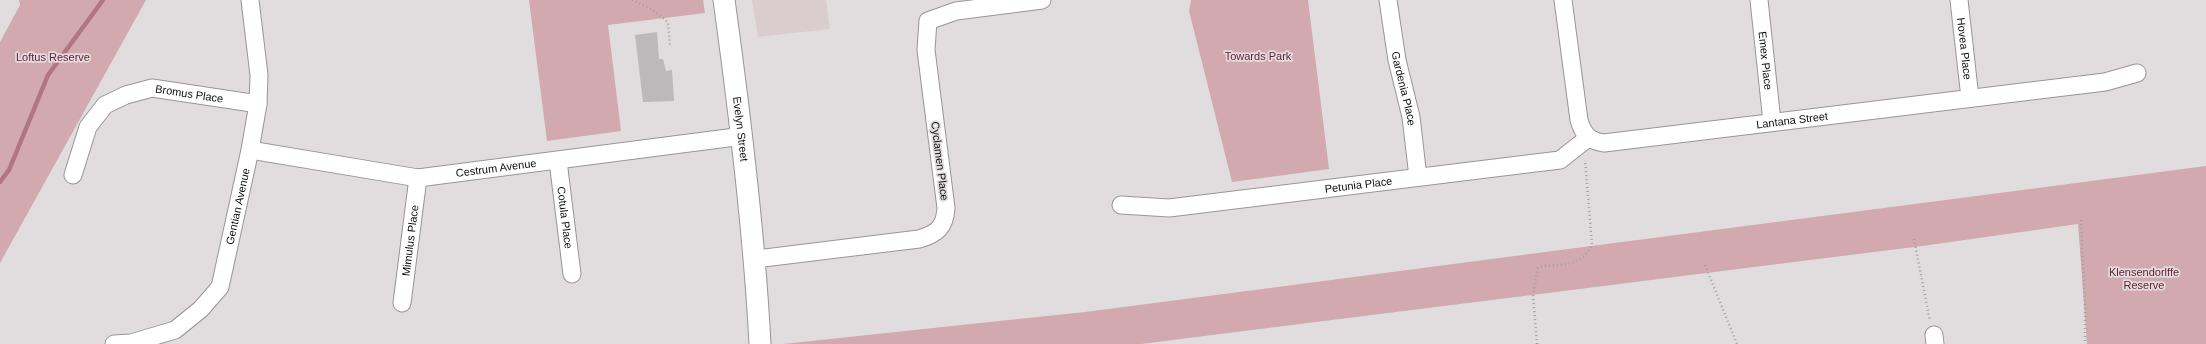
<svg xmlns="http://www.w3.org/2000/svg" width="2206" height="344" font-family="Helvetica,sans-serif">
  <rect width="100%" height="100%" fill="#e1ddde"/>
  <!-- built -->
  <path fill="#dacdcf" d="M752 0H826L830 29 758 37Z"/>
  <!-- green -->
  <path fill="#d1a9ae" d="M19 0H146L0 263V42L20 5Z
    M529 0H703L705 13 608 25 621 131 547 141Z
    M1191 0H1308L1329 169 1232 182 1189 11Z
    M2206 166V344H2087L2078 224 1922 246 1141 344H783L1085 312Z"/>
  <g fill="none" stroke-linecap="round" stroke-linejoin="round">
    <!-- stream -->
    <path stroke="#b37680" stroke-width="4.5" d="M0 182 9 170 48 75 103 0"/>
  </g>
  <!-- building -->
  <path fill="#bdb9ba" d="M657 32 659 59H663L666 71 672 70 674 101 643 102 635 35Z"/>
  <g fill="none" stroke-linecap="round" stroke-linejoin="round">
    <!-- minor casing -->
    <g stroke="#999596" stroke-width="19">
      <g id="minor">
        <path id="s1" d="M1388 0 1397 60 1411 117 1418 177"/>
        <path id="s2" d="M1563 0 1579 120C1583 134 1589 141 1604 143L2105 82 2137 73"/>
        <path id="s3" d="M1759 0 1772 122"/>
        <path id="s4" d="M1959 0 1970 98"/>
        <path id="s5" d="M250 150 418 178 743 136"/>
        <path id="s6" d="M558 161 572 274"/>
        <path id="s7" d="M73 175 88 127 105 105 126 95 152 88 258 104"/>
        <path id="s8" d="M1121 205 1169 208 1560 160 1588 138"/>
        <path d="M756 259 919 239C937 234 945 227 946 208L926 50 928 21 956 11 1042 0"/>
        <path id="s9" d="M402 303 418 178"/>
        <path d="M1934 335 1935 344"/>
        <path id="s10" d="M114 344 131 343 175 330 201 309 220 287 250 150 258 104 259 75 250 0"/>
      </g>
    </g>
    <!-- tertiary casing -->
    <g stroke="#999596" stroke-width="23">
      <g id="tertiary">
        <path id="s11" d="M724 0C740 115 754 229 760 344"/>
      </g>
    </g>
    <!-- path -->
    <path stroke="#a29f9f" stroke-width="2.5" stroke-dasharray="1 3" stroke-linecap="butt" d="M632 0 651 9 668 22 670 45
      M2081 220 2085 308V344
      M1914 239 1930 321
      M1705 265 1737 344
      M1537 344 1533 295 1538 268 1542 266C1562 265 1584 266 1592 244L1585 160"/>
    <!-- minor -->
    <use href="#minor" stroke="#fff" stroke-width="17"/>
    <!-- tertiary -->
    <use href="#tertiary" stroke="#fff" stroke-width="21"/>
  </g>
  <g text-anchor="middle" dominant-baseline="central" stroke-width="3.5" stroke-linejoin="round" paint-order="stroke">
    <!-- street labels -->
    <g font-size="11" fill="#0f0e0e" stroke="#e1ddde">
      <text stroke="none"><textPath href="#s4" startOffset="49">Hovea Place</textPath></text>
      <text stroke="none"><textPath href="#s3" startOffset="61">Emex Place</textPath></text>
      <text stroke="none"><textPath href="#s1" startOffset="90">Gardenia Place</textPath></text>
      <text stroke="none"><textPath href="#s7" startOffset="166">Bromus Place</textPath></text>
      <text stroke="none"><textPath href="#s2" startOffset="347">Lantana Street</textPath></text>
      <text stroke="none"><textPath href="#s11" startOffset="130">Evelyn Street</textPath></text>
      <text transform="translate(940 161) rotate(83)">Cyclamen Place</text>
      <text stroke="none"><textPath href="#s5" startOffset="249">Cestrum Avenue</textPath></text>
      <text stroke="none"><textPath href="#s8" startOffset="239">Petunia Place</textPath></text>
      <text stroke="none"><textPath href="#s10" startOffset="208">Gentian Avenue</textPath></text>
      <text stroke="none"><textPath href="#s6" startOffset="57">Cotula Place</textPath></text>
      <text stroke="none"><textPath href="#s9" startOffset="63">Mimulus Place</textPath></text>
    </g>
    <!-- park labels -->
    <g font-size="11" fill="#6b2033" stroke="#e1ddde">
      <text x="1258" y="56">Towards Park</text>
      <text x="53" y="57">Loftus Reserve</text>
      <text x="2144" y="272">Klensendorlffe<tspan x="2144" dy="13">Reserve</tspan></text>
    </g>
  </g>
</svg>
